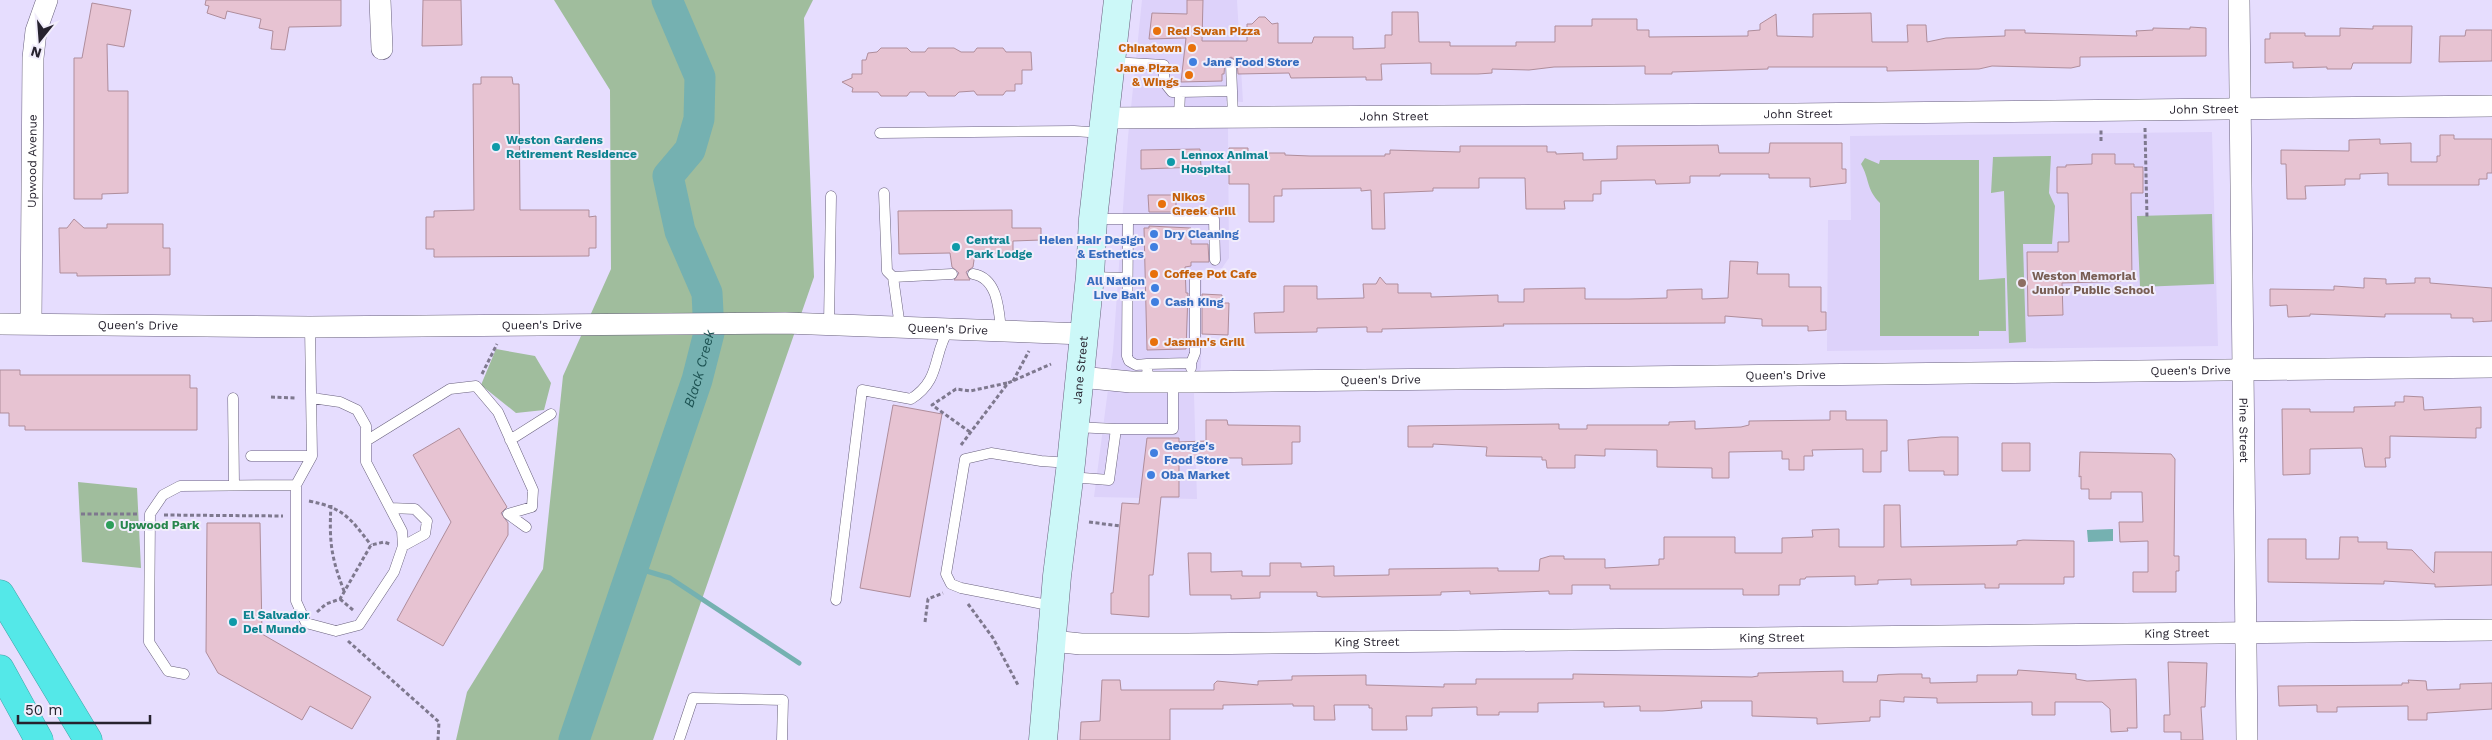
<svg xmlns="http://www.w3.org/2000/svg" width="2492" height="740" font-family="'Work Sans',sans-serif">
  <rect width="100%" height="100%" fill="#e6ddfe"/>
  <!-- built -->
  <path fill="#ddd2fa" d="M1142 0H1237L1243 102 1226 101 1228 128 1229 258 1222 268 1202 270 1201 367 1194 394 1197 499 1094 497 1113 351 1128 137Z
    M2212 132 2218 346 1827 351 1828 220H1851L1850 136Z"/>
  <!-- green -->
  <path fill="#a0bd9d" d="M554 0H813L804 18 814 277 653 740H456L467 692 543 569 563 376 611 269 610 90Z
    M2051 156 2049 193 2055 206 2052 244H2023L2026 342 2009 343 2004 191 1991 193 1993 157Z
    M1865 158 1879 164 1880 160H1979V280L2005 278 2006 331H1979V336H1880V203C1866 189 1870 180 1861 164Z
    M2212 214 2214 284 2140 287 2137 216Z
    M496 349 535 356 551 383 544 410 516 413 481 385Z
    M78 482 137 488 141 568 82 562Z"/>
  <!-- water -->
  <path fill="#75b1b1" d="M2113 529V541L2088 542 2087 530Z"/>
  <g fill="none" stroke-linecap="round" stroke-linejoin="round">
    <!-- stream -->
    <path stroke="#75b1b1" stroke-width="5" d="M633 567 670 578 799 663"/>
    <!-- river -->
    <path stroke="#75b1b1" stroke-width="31" id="s1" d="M574 740 697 380 709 333 707 293 680 231 668 176 690 150 699 119 700 77 667 0"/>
  </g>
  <!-- building -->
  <path fill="#e7c3d2" stroke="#af8d9b" d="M206 0H341V26L289 27 285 50 271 49 273 31 259 28 261 19 227 11 225 19 207 13 209 6 205 5Z
    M423 0H461L462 45 422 46Z
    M1187 0H1203L1202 41H1247V24H1252L1259 17H1265L1272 24 1278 23V43H1312L1314 37H1353V49L1385 48V35H1392V12H1418L1419 42H1450V46H1516V42H1555V26H1592V19H1637V30H1649V37L1748 36V31L1760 30V24L1776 14 1777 36 1813 37V14L1871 13 1872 42H1908L1907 25H1926L1927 42 1946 38 2005 36V30H2025V33L2137 36 2136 31 2153 30V28L2190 29V27L2206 28V56L2080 57V66L2071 68 1992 66 1979 69 1887 71V67H1768V69L1672 72V74H1645V66L1554 67 1529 70 1492 69V73L1478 74H1431V63L1381 64 1382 80H1366V77L1291 78 1289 73 1238 74 1237 61 1231 57 1225 61 1224 74H1222V81L1181 82 1186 38 1149 39 1152 13 1187 14Z
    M92 3 131 10 124 47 107 44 108 91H128V193L102 194V199H74V58H82Z
    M2373 26H2412L2411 63H2353L2351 69H2327V67L2293 68V62L2265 63V39H2270V33H2305V36H2340V28L2373 29Z
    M2466 30H2492V61L2439 62 2440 36H2465Z
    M881 48H907L911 52H925L928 48H954L961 52H974L977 48H1003L1006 52H1031L1032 70H1022V84H1015V91H1006L1003 95H977L974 91 959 92 955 96H928L925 92H910L907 96H881L878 92H852L853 88 842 82 852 78V74H862V60H866L868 53 877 52Z
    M481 77H512L513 84H519L520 210H589V217L596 216V248H589V256L434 257V249H426V217H434V211L474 210 473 84H481Z
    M2440 135H2454V139H2492V173H2487V179H2479V185H2388V173L2360 174V179H2345V185L2305 186 2306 199H2287L2286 164H2281V150L2349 151V140L2380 139V144L2411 143V162H2437V156H2440Z
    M1770 143H1842V169H1846V183L1810 187V178H1769V174H1720V176H1690V183L1656 184 1655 180H1646L1601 181V194H1593V201H1564L1565 209H1526L1525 178H1479V188H1433V191L1384 193 1385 229H1372L1371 190 1361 191V188L1282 189V196H1274V222H1249V184H1229V148H1248V153H1285V155L1310 156H1385V154H1390V150L1460 152V146H1547V152H1556V154L1583 153V160L1617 159V146L1718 145 1719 153H1769Z
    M1200 149 1201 167 1141 169V150Z
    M2092 154H2115V164H2134V167H2143V193H2131L2132 281 2062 283 2063 315 2028 316 2027 252H2058V242H2069L2068 193H2057V167H2066V165L2092 164Z
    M1148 195H1176V212H1149Z
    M1012 210V228H1041V240L1013 241V253H975L973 267 966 272 970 280H954L959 273 952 267 950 253 899 254 898 211Z
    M74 219 84 228H107V224H163V248H170V275L77 276V273H60L59 228H67Z
    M1149 226 1191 228V244H1208L1209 262H1191V266L1185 267 1186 293H1188L1186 349 1147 350 1144 228H1149Z
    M1730 261 1758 262 1757 274H1789V287H1821V312H1826V330L1808 331V326H1762V319L1725 316V323L1503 324 1504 326 1382 329V332H1367V327L1317 328V332L1255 333 1254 313 1284 312V286H1317V299L1364 298 1363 284H1376L1380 277 1386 284H1398V293H1431V297L1498 295V302H1524V289L1585 288V299H1629L1667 298V290L1702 289V299L1728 298Z
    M2364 278 2386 279V284L2415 283V278H2430V283L2492 288V321L2473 322V318H2451V314H2385V317L2310 314V316L2288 317 2287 305 2270 306V289L2334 290V286L2364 288Z
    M1202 294 1222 295 1221 303H1229L1228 335 1202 334Z
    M0 370H20V375H190V388H197V430H25V426H9V413H0Z
    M2404 396 2423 397 2424 410 2481 407V428H2476V438L2390 436V458H2385L2386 467H2365L2362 448 2310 449V474L2283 475 2282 409H2310V412H2354V407L2395 406V402H2404Z
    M893 405 942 414 910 597 860 588Z
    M1830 411H1846V420H1887V451H1881V472H1863V449L1812 450 1813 456H1804V470H1789V459H1782V451L1729 452V478H1712V468L1657 467V450L1605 449V456L1575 455V468H1547L1546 460H1542V457L1486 456 1487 447 1433 444V447H1408V426L1559 424V429H1587V425H1669V422L1695 421V429L1741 427 1749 425V421L1830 420Z
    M1206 420H1227L1228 425 1300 426V442H1292V464L1242 465V458H1179V497H1161L1153 575H1149V617L1111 614V593H1113L1122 503 1139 504 1147 438H1179V442L1206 441Z
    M459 428 507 507 501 513 508 523V535L443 646 397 620 451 522 413 455Z
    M1941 437H1958V475H1944V471H1909L1908 440Z
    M2002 443H2030V471H2002Z
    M2080 452 2171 454 2175 459 2174 556H2179V571H2176V592H2133V572H2148V541L2120 542 2119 522H2143L2142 492H2111V499H2089V489H2081V476L2079 477Z
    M1884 505H1900L1901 547 2017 545V541L2023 540 2074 541V577H2064V584H1999V588H1985V584L1911 585V579L1878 580V584L1855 585V576L1806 577 1805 579H1800V585H1779V595H1743V589H1610V585H1572V594H1549V591L1470 594V591L1441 592V595L1322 597 1317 596V592H1260V598L1231 599V595H1190L1188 553H1211V572L1242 571V576H1270V563H1301V567L1334 566V576L1389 575V569L1484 568H1498V571H1539L1540 559 1550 556H1564V559H1605V568L1659 565V559H1664V537H1735V553H1782V538L1813 537 1812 530 1839 529V547H1884Z
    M207 523H260L262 634 371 697 352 729 310 706 302 720 218 673 206 652Z
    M2340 537H2358V542H2387V549L2412 550 2434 573 2435 552H2492V585L2435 587V584L2384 581V584L2268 582V539H2306V559H2339Z
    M2168 662 2207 663 2205 707H2201L2203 740H2181V732H2164V715H2170Z
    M2018 670 2076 674V679L2087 681 2136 679 2137 728H2127L2128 731 2111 732 2110 709 2102 702H2055V715H2032V702L1937 703V698L1904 697V702L1880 700V717H1870V721L1817 724V718L1752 716V701H1701L1702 708 1662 711H1640V706L1604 707V702L1538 703V712H1499V715H1477V707L1432 708V716H1406L1407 730H1372V708H1369V705H1334L1335 720H1314V706H1293V704L1223 705V709H1170V740H1080L1081 722 1100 721 1102 680H1120L1121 690H1214V684L1217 681 1258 685V681L1292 680V676L1366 675V685L1444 687V684H1476V679H1573V674L1752 677 1758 676V673L1843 671V682H1877L1878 675 1899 674H1922V678H1930V683L1977 682V675H2017Z
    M2408 680 2426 681 2427 690 2460 689V684L2492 683V709L2427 713V720H2408V706L2337 707V712H2317V705L2279 706 2278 686 2402 685V683H2409Z"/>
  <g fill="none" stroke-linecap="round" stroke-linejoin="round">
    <!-- service casing -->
    <g stroke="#69617d" stroke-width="11">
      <path id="service" d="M1112 62 1164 65V82L1172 92H1180L1179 117
        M1231 64 1232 91
        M1180 92 1232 91 1233 118
        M880 133 1074 131 1103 133
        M884 193 887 271 893 277 900 327
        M1094 219H1214L1215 260
        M1128 220 1127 356 1129 361 1136 365 1147 364 1148 382
        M973 274C998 278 999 310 1001 331
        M893 277 952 274
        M1090 277 1127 278
        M829 325 831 196
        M1191 363 1195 353V280
        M1147 364 1191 363V368
        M233 398 234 485
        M1075 427 1116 429
        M510 440 551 414
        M366 441 450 389 476 386 498 412 533 490 532 507 508 514 526 527
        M251 456H312
        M1070 477 1109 480 1116 429H1173V382
        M296 485V601L306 623 336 631 359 625 394 572 403 546 402 531 366 462V426L357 410 340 402 312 398
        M390 508 415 509 427 521 425 534 403 546
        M836 600 862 390 911 399C942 379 932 355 949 329
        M1053 606 961 588 951 584 946 574 965 459 991 453 1041 461 1070 463
        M184 674 168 671 149 642 150 514 163 495 180 486 296 485 312 456 310 327
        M679 740 693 698 783 700 782 740"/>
    </g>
    <!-- minor casing -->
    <g stroke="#69617d" stroke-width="22">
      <g id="minor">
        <path d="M380 0 382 49"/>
        <path id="s2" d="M2239 0 2247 740"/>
        <path id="s3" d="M1106 118 1795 114 2492 106"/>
        <path id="s4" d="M31 323 33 58 36 31 47 0"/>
        <path id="s5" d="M0 324 310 327 785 323 1084 334"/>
        <path id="s6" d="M1080 377 1131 382H1192L2492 367"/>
        <path id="s7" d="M1052 641 1081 644H1188L2492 630"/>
      </g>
    </g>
    <!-- secondary casing -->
    <g stroke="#69617d" stroke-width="29">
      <g id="secondary">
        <path id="s8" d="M1043 740 1057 576 1071 463 1090 276 1093 219 1118 0"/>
      </g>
    </g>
    <!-- motorway casing -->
    <g stroke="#44a3a7" stroke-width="29">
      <path id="motorway" d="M0 594 88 740
        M0 669 39 740"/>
    </g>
    <!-- path -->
    <path stroke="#7e788e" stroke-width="3" stroke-dasharray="4 2.5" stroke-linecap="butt" d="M2145 128 2147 218
      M2101 141V129
      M482 374 497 344
      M1013 381 1029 351
      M271 397 297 398
      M970 432 932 405 956 389 970 391 1007 383
      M961 445 1008 383 1051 364
      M309 501C344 508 350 518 371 545
      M331 505C329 541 331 557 344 591
      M81 514H138
      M164 515 283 516
      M1089 522 1120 526
      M340 599 353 610
      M968 604 993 638 1018 685
      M317 612 326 604 340 599 371 545 384 542 390 544
      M925 622 928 599 943 593
      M348 641 439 722 438 740"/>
    <!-- service -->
    <use href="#service" stroke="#fff" stroke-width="10"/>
    <!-- minor -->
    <use href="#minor" stroke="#fff" stroke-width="21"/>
    <!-- secondary -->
    <use href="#secondary" stroke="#ccf8f8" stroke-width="28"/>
    <!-- motorway -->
    <use href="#motorway" stroke="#54e8e8" stroke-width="28"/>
  </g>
  <!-- markers -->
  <g fill="#e8710a" stroke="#f1edfb" stroke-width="2">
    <circle cx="1157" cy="31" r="5"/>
    <circle cx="1192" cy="48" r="5"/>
    <circle cx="1189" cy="75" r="5"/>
    <circle cx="1162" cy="204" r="5"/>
    <circle cx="1154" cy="274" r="5"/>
    <circle cx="1154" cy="342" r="5"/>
  </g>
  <g fill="#3f7fe0" stroke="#f1edfb" stroke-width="2">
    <circle cx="1193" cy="62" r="5"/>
    <circle cx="1154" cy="234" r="5"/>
    <circle cx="1154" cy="247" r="5"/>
    <circle cx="1155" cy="288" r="5"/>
    <circle cx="1155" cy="302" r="5"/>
    <circle cx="1154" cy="453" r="5"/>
    <circle cx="1151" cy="475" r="5"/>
  </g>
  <g fill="#0f9aa8" stroke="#f1edfb" stroke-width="2">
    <circle cx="496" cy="147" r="5"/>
    <circle cx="1171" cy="162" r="5"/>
    <circle cx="956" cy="247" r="5"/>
    <circle cx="233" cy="622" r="5"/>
  </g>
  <circle fill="#8d6e63" stroke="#f1edfb" stroke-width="2" cx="2022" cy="283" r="5"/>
  <circle fill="#2e9e5b" stroke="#f1edfb" stroke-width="2" cx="110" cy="525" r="5"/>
  <g text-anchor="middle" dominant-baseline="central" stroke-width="4" stroke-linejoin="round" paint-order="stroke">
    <!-- food labels -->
    <g font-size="12" font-weight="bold" fill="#c56008" stroke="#f1edfb" text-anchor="start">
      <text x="1167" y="31">Red Swan Pizza</text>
      <text x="1182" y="48" text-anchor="end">Chinatown</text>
      <text x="1179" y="68" text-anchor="end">Jane Pizza<tspan x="1179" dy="14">&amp; Wings</tspan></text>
      <text x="1172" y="197">Nikos<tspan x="1172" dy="14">Greek Grill</tspan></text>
      <text x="1164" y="274">Coffee Pot Cafe</text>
      <text x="1164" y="342">Jasmin's Grill</text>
    </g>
    <!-- shop labels -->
    <g font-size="12" font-weight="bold" fill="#366cbe" stroke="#f1edfb" text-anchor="start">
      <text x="1203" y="62">Jane Food Store</text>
      <text x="1164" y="234">Dry Cleaning</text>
      <text x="1144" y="240" text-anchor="end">Helen Hair Design<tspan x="1144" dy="14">&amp; Esthetics</tspan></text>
      <text x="1145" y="281" text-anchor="end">All Nation<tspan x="1145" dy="14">Live Bait</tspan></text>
      <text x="1165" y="302">Cash King</text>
      <text x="1164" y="446">George's<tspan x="1164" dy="14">Food Store</tspan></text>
      <text x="1161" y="475">Oba Market</text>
    </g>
    <!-- street labels -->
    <g font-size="12" fill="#26222e" stroke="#f1edfb">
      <text stroke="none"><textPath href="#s3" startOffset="1098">John Street</textPath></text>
      <text stroke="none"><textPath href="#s3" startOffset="692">John Street</textPath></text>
      <text stroke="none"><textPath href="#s3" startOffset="288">John Street</textPath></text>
      <text stroke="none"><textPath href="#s4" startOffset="162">Upwood Avenue</textPath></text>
      <text stroke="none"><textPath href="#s5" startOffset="542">Queen's Drive</textPath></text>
      <text stroke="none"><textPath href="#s5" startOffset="138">Queen's Drive</textPath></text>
      <text stroke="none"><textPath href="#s5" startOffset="948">Queen's Drive</textPath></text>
      <text stroke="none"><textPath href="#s8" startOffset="372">Jane Street</textPath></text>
      <text stroke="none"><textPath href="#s6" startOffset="1111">Queen's Drive</textPath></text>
      <text stroke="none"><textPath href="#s6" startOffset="706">Queen's Drive</textPath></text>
      <text stroke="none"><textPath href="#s6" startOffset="301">Queen's Drive</textPath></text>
      <text stroke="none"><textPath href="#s2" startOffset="430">Pine Street</textPath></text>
      <text stroke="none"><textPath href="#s7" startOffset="1125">King Street</textPath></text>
      <text stroke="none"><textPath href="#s7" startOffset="720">King Street</textPath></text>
      <text stroke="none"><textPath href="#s7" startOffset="315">King Street</textPath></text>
    </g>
    <!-- culture labels -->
    <g font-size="12" font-weight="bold" fill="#0d838f" stroke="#f1edfb" text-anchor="start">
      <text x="506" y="140">Weston Gardens<tspan x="506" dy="14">Retirement Residence</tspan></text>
      <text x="1181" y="155">Lennox Animal<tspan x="1181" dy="14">Hospital</tspan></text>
      <text x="966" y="240">Central<tspan x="966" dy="14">Park Lodge</tspan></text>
      <text x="243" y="615">El Salvador<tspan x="243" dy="14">Del Mundo</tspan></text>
    </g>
    <!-- education labels -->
    <g font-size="12" font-weight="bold" fill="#785e54" stroke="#f1edfb" text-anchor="start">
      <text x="2032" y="276">Weston Memorial<tspan x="2032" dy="14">Junior Public School</tspan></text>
    </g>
    <!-- leisure labels -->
    <g font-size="12" font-weight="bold" fill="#27864d" stroke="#f1edfb" text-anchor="start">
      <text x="120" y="525">Upwood Park</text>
    </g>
    <!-- water labels -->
    <g font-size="14" font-style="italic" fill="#1d5353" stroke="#f1edfb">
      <text stroke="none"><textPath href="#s1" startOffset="392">Black Creek</textPath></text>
    </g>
  </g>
  <!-- north arrow -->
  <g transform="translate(40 40) rotate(197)" stroke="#f1edfb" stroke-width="4" paint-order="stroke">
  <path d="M0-4L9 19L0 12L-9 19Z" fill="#26222e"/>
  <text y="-8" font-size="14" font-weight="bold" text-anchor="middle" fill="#26222e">N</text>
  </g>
  <!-- scale -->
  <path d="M18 715v8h132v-8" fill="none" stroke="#26222e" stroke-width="2.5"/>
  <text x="25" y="715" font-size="15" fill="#26222e" stroke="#f1edfb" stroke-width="4" paint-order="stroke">50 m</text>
</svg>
